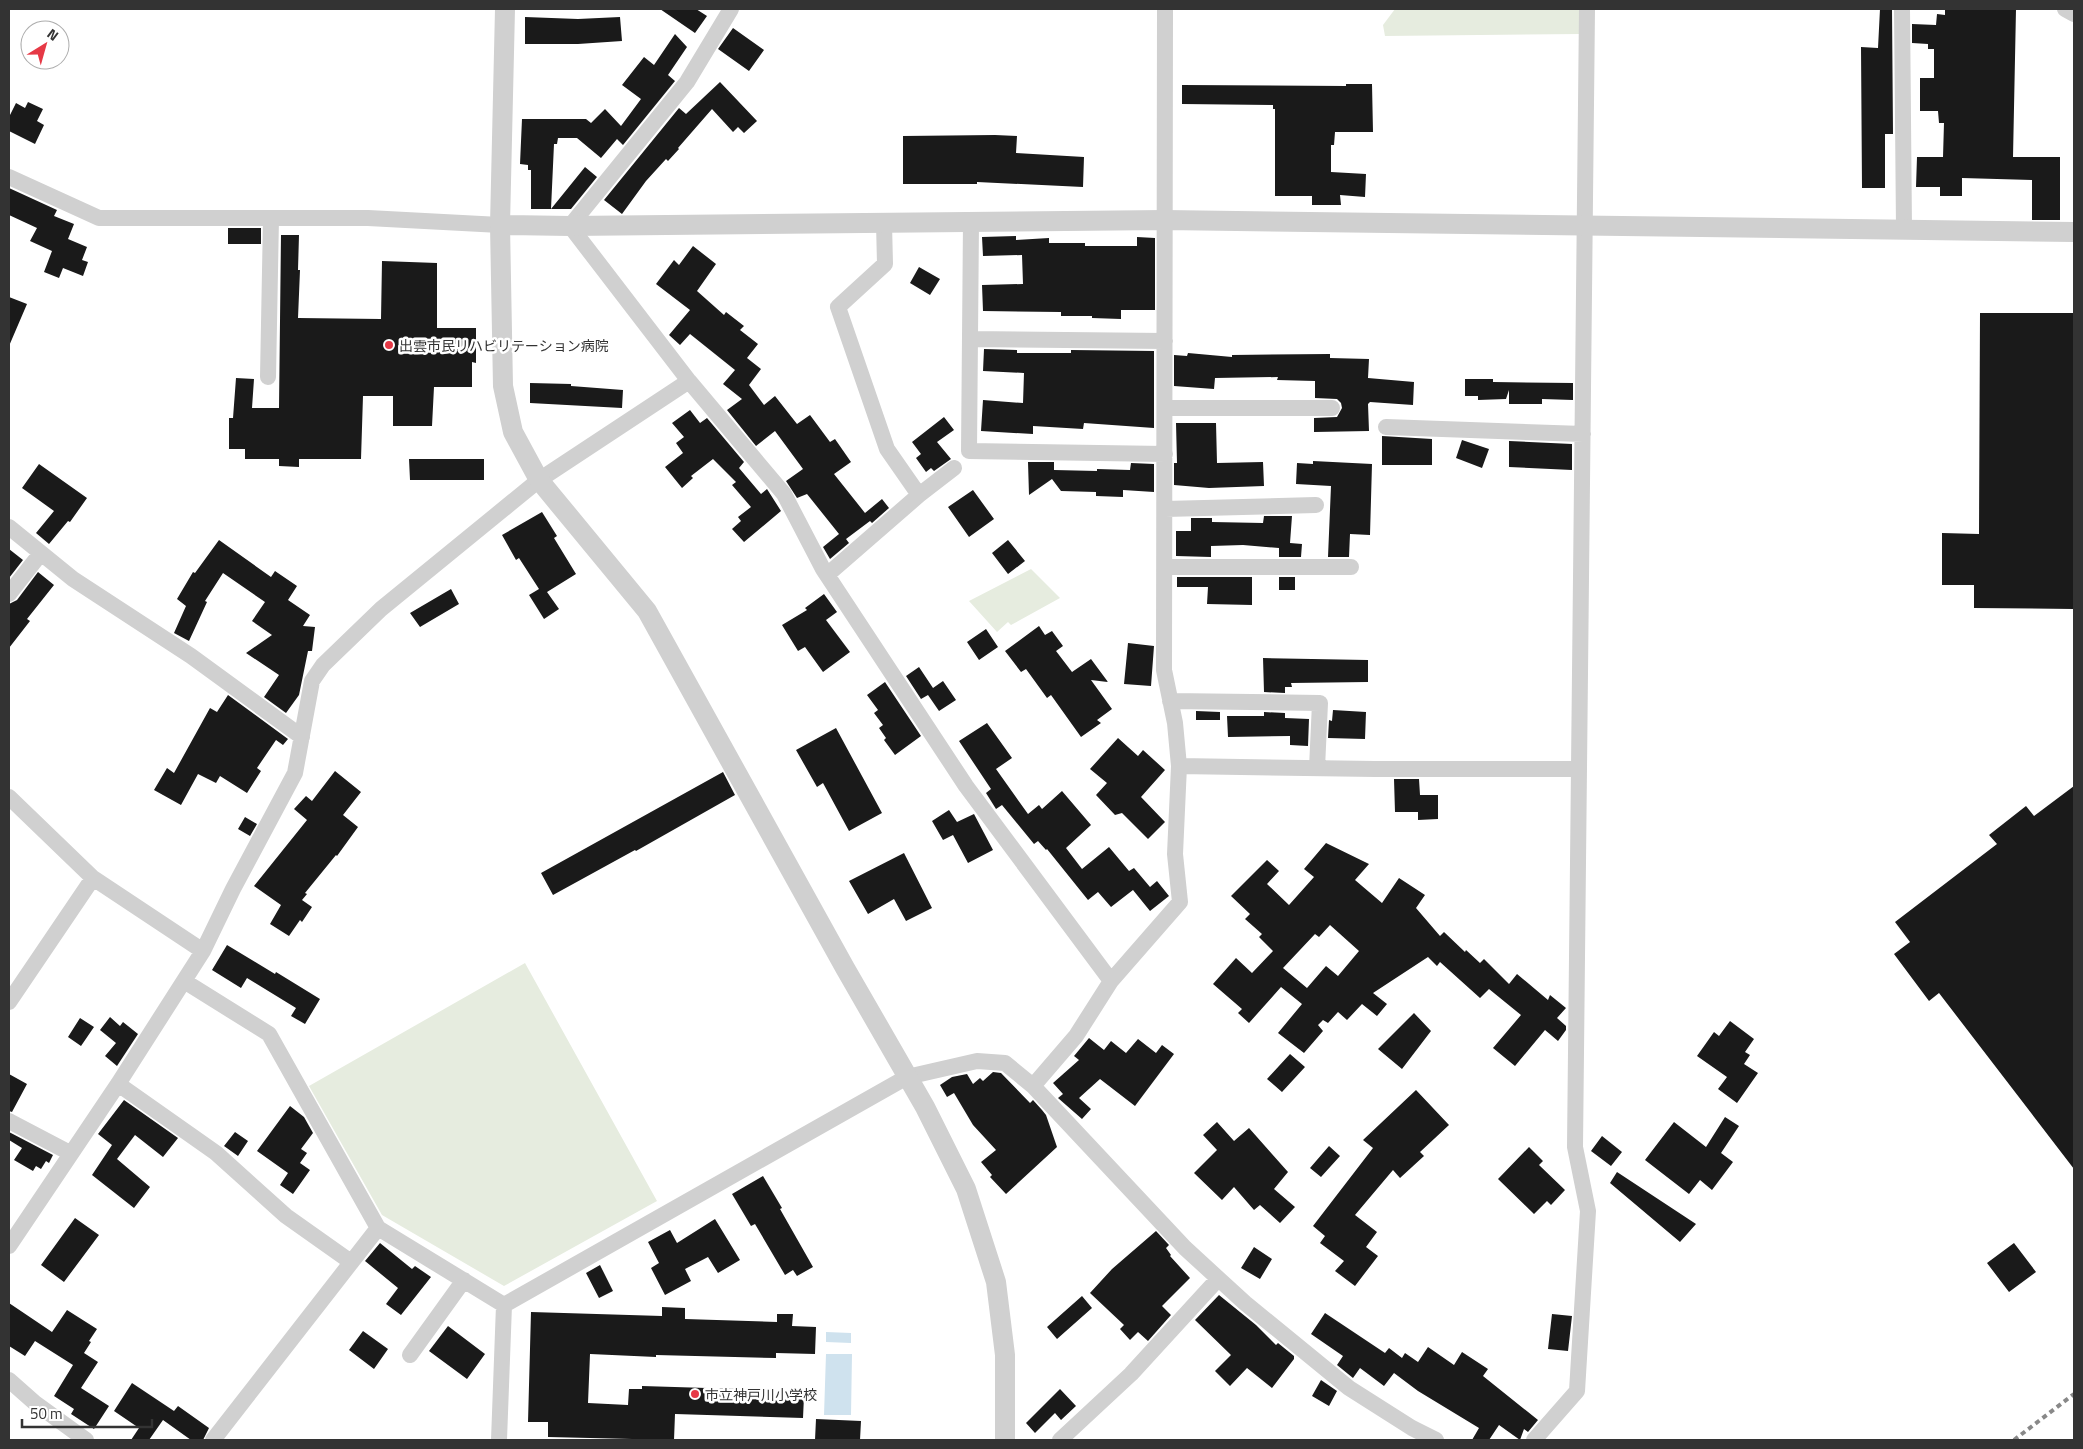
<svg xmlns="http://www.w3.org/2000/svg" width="2083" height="1449" font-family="'Titillium Web','Noto Sans JP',sans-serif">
  <rect width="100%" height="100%" fill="#fff"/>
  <!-- green -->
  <path fill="#e6ecdf" d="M1395 9H1580L1581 34 1385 36 1383 25Z
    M1031 569 1060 598 1011 625 1008 622 997 632 969 601Z
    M525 963 657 1201 504 1286 382 1215 309 1086Z"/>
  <!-- water -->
  <path fill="#cfe2ee" d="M826 1332 851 1333V1343L826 1342Z
    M826 1354H852L851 1415H824Z"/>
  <!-- building -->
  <path fill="#1a1a1a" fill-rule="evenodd" d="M660 9H696L707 16 695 33Z
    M1880 9H1892L1893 134H1885V188H1862L1861 47 1878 48Z
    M1945 9H2016L2013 157H2060V220H2032V180L1962 178V196H1940V187H1916L1917 157H1943L1944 123H1939L1938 111H1920V78H1934V49H1928V44L1912 43V24L1936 25 1937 14 1945 15Z
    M525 17 578 19 620 17 622 41 578 44H525Z
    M733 28 764 50 749 71 718 49Z
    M675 34 687 47 668 75 675 81 623 145 617 139 601 158 577 138H558L557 144H554L551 209H531V170H528V165L520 164 522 119H586L591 123 605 109 621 126 641 99 622 85 644 57 654 65Z
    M720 82 757 121 744 133 738 127 733 132 712 109 678 148 679 149 668 161 666 159 646 181 622 214 604 200 679 108 686 114Z
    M1346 84H1372L1373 132H1335L1334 145H1331V172L1366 174 1365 197 1340 195 1341 205H1312V196H1275V109H1273V105L1182 104V85L1346 86Z
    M28 102 43 109 37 121 44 125 35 144 9 131V117L16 103 25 108Z
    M995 135 1017 136 1016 153 1084 157 1083 187 977 182V184H903V136Z
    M585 167 597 177 571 209H551Z
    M9 188 57 210 54 216 74 224 68 239 87 247 82 260 88 262 83 276 63 268 59 278 44 272 52 251 30 241 37 228 9 215Z
    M228 228H261V244H228Z
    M281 235H299L298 270H300L298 318 381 319 382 261 437 263V328H476V363L472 362V387H434L432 426H393V396H363L361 459H299V467L279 466V459H245V449H229V418H233L236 378 254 379 252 408H279Z
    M1016 236V240L1049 238V243H1085V246H1137V237L1155 238V310H1121V319L1092 318V316H1061V312L983 311 982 285 1023 284 1022 255 983 256 982 237Z
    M693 246 716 264 697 291 724 315 726 312 744 326 740 330 758 344 747 358 761 369 749 385 764 405 775 396 797 424 810 415 830 442 835 439 851 462 834 474 865 513 882 499 889 508 872 523 870 521 846 539 849 543 830 559 823 547 839 534 807 494 797 498 786 481 803 469 775 431 756 446 727 410 742 399 723 384 735 370 690 334 680 345 669 335 690 310 656 284 674 260 679 265Z
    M919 267 940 279 930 295 910 283Z
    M9 297 27 304 9 346Z
    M1980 313H2074V609L1974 608V585H1942V533L1979 534Z
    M984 349 1017 350V353H1071V350L1154 351V428L1084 423 1083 429 1033 426V434L981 431 983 400 1023 403 1024 373 983 371Z
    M1188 353 1232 357V355L1330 354V358L1369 359 1368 378 1414 382 1413 405 1370 402 1368 404 1369 431 1314 432V418L1337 417 1342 408 1341 403 1337 399 1315 398V381L1277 380 1278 377 1215 378 1214 389 1174 386V355L1187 356Z
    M1465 379H1493V382L1573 383V400L1542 399V404H1509V390L1506 399 1478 400V396H1465Z
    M530 383 571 384V386L623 390 622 408 530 403Z
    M690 410 700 423 707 418 744 462 739 468 761 494 767 489 781 511 744 542 732 529 741 521 738 517 751 507 732 485 736 482 713 459 691 476 693 478 682 488 665 467 683 453 676 443 684 437 672 423Z
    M944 417 954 430 937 442 951 459 934 471 931 468 926 472 916 458 921 454 912 442Z
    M1176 423H1216L1217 463 1263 462 1264 486 1209 488 1174 485V463H1177Z
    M1382 436 1432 439V465H1382Z
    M1462 440 1489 449 1482 468 1456 458Z
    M1509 441 1572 444V470L1509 467Z
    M409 459H484V480H410Z
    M1313 461 1372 464 1370 535 1350 534 1349 557H1328L1331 486 1296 484 1297 463 1313 464Z
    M1028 462H1054V470L1097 471V469L1130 470 1131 463 1154 464V492L1123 490V497L1096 496V492L1061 491 1052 479 1029 495Z
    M39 464 87 498 70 522 68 521 49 544 36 533 54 511 22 488Z
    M973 490 994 519 969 537 948 507Z
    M542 512 557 536 554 538 576 574 547 592 559 609 544 619 529 595 539 589 519 558 516 560 502 535Z
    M1264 516H1292L1290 543 1302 544 1301 557H1279V548L1243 545 1211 546V557L1176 556V531H1191V518H1212V522L1263 523Z
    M219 540 271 577 275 571 297 586 288 600 310 615 303 626 315 627 312 651H308L299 695 286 713 264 697 279 675 246 653 272 635 252 621 265 602 223 573 205 601 207 602 189 641 174 633 186 606 177 599 193 572 195 573Z
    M1008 540 1025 561 1008 574 992 553Z
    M9 549 23 560 9 578Z
    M38 572 54 585 27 619 30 621 9 648V604L17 600Z
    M1177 577H1252V605L1207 604 1208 587H1177Z
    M1279 577H1295V590H1279Z
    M451 589 459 604 420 627 410 613Z
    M824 594 837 612 826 620 850 652 823 672 805 647 798 651 782 625 807 610 805 608Z
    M1039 626 1045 635 1052 631 1063 646 1056 651 1072 672 1091 659 1108 682 1091 680 1112 709 1097 720 1101 723 1081 737 1051 695 1047 698 1026 669 1021 672 1005 651Z
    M986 629 998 647 979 660 967 642Z
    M1128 643 1154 646 1151 686 1124 684Z
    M1263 658 1368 660V682L1291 683 1292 687H1285V693L1264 692Z
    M919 667 933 688 943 681 956 700 939 711 928 695 921 699 906 676Z
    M885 682 921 736 895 755 884 740 886 738 879 728 883 725 874 713 878 710 867 695Z
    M228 695 288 739 283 745 276 740 257 768 261 771 247 793 220 776 216 783 198 774 181 805 154 790 167 768 174 773 210 708 217 712Z
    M1333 710 1366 712 1365 739 1328 738 1329 720 1332 721Z
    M1196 711 1220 712V720H1196Z
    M1264 712 1285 713V718L1309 719 1308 746 1290 745V736L1228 737 1227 716H1264Z
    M987 723 1012 758 996 769 1028 814 1039 805 1042 809 1062 791 1091 825 1066 848 1082 869 1109 847 1129 871 1134 868 1150 887 1157 881 1169 896 1150 911 1133 890 1111 907 1098 892 1088 900 1047 849 1046 850 1038 841 1034 844 1002 805 996 809 986 793 991 789 959 741Z
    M836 728 882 813 849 831 823 783 817 787 796 750Z
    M1118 738 1138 756 1143 750 1165 770 1141 797 1165 822 1148 839 1122 813 1115 815 1096 795 1107 783 1090 769Z
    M335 771 361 792 343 815 358 827 337 856 336 855 305 893 307 894 302 900 312 907 302 922 300 920 289 936 270 924 281 905 254 886 307 820 294 809 306 796 312 801Z
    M723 772 735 795 636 851 635 850 553 895 541 873Z
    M1394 779H1419L1420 795H1438V819L1418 820V812H1395Z
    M2074 786V1169L1939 993 1929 1001 1894 954 1910 942 1895 922 1997 844 1989 835 2026 806 2034 816Z
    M949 810 957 822 974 814 993 850 968 863 953 835 943 840 932 821Z
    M245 817 257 824 250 836 238 829Z
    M1326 843 1369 864 1355 880 1382 903 1399 878 1425 895 1416 908 1440 936 1444 932 1465 952 1466 950 1480 963 1484 959 1509 984 1517 974 1548 1000 1550 995 1566 1008 1557 1018 1566 1026V1030L1558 1041 1545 1030 1515 1066 1493 1048 1521 1015 1489 989 1480 998 1440 962 1437 966 1428 957 1373 993 1387 1004 1377 1016 1362 1004 1347 1020 1338 1012 1328 1023 1323 1020 1318 1025 1323 1031 1304 1053 1278 1033 1302 1004 1281 987 1249 1023 1238 1013 1242 1009 1213 984 1236 958 1252 973 1273 951 1259 937 1262 934 1245 919 1250 914 1231 896 1267 860 1279 871 1267 884 1289 905 1314 877 1304 869ZM1330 925 1359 951 1338 976 1326 966 1307 988 1283 968 1315 934 1319 937Z
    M904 853 932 908 906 921 894 899 868 914 849 881Z
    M227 945 275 974 276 972 320 999 305 1024 291 1016 296 1008 247 978 241 988 212 970Z
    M1414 1013 1431 1031 1402 1069 1378 1049Z
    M110 1017 120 1026 123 1022 138 1034 117 1066 105 1056 116 1043 100 1030Z
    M80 1018 94 1027 81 1046 68 1037Z
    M1730 1021 1754 1039 1745 1052 1750 1055 1744 1064 1758 1073 1737 1103 1718 1089 1727 1077 1697 1056 1714 1032 1719 1036Z
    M1089 1038 1104 1050 1111 1041 1126 1053 1138 1039 1156 1053 1162 1045 1174 1054 1135 1106 1100 1079 1079 1098 1091 1109 1082 1119 1058 1098 1063 1094 1053 1083 1079 1060 1074 1056Z
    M1290 1054 1305 1067 1282 1092 1267 1079Z
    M993 1072 1001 1073 1030 1103 1033 1100 1042 1110 1046 1115 1057 1147 1006 1194 990 1177 992 1175 981 1162 996 1150 973 1125 954 1093 947 1097 940 1085 952 1077 967 1074 973 1084 980 1078 983 1081Z
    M9 1074 27 1084 12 1112 9 1111Z
    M1416 1090 1449 1125 1420 1152 1424 1156 1400 1178 1393 1170 1355 1215 1377 1232 1366 1247 1378 1256 1355 1286 1335 1271 1344 1261 1320 1243 1325 1236 1313 1226 1373 1148 1363 1140Z
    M124 1100 178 1138 163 1157 135 1135 117 1159 150 1187 134 1208 92 1175 112 1145 98 1134Z
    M290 1106 304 1117 313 1133 301 1149 307 1153 300 1163 310 1170 293 1194 280 1185 288 1173 257 1151Z
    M1725 1117 1739 1126 1721 1153 1733 1162 1712 1190 1700 1180 1689 1194 1645 1160 1674 1122 1706 1147Z
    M1217 1122 1234 1141 1249 1128 1288 1172 1274 1189 1295 1207 1280 1223 1260 1205 1254 1210 1234 1187 1222 1200 1194 1173 1217 1150 1203 1135Z
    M9 1132 53 1155 49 1163 46 1161 41 1169 36 1166 33 1171 14 1160 22 1148 9 1140Z
    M235 1132 248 1141 238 1156 224 1146Z
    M1602 1136 1622 1152 1611 1166 1591 1151Z
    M1329 1146 1340 1156 1321 1177 1310 1168Z
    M1529 1147 1543 1161 1539 1165 1565 1190 1551 1205 1547 1201 1534 1214 1498 1179Z
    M1617 1172 1696 1224 1680 1242 1610 1183Z
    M763 1176 782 1208 780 1209 813 1267 797 1276 793 1270 785 1275 755 1224 751 1226 732 1194Z
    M75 1218 99 1235 64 1282 41 1265Z
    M715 1219 740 1260 718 1273 708 1257 685 1269 691 1281 665 1295 651 1268 659 1263 648 1242 670 1230 677 1243Z
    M1156 1231 1169 1245 1166 1248 1171 1255 1170 1256 1190 1278 1162 1306 1171 1315 1148 1341 1138 1332 1130 1340 1120 1329 1124 1325 1090 1293 1112 1269Z
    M380 1243 412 1269 415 1266 431 1277 401 1315 386 1304 398 1288 365 1261Z
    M2014 1243 2036 1272 2009 1292 1987 1263Z
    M1254 1247 1272 1259 1260 1279 1241 1268Z
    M600 1265 613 1291 599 1298 586 1273Z
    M1219 1295 1256 1325 1276 1345 1278 1343 1294 1356V1359L1272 1388 1247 1368 1230 1386 1215 1371 1231 1355 1195 1320Z
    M1082 1296 1092 1308 1057 1339 1047 1327Z
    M9 1303 52 1332 67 1310 97 1329 89 1341 91 1342 84 1353 98 1362 81 1388 109 1406 94 1429 71 1414 74 1409 54 1396 73 1365 35 1341 25 1356 9 1346Z
    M662 1307 685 1308V1319L777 1322V1314H793L792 1326 816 1327 815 1354 776 1353V1358L656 1355V1357L590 1354 588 1403 628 1405 629 1389H642V1386L775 1390V1395L804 1396 803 1418 675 1414 674 1440 548 1437V1422H528L531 1312 662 1316Z
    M1325 1313 1385 1353 1389 1348 1402 1358 1405 1353 1418 1362 1428 1347 1454 1365 1462 1352 1488 1369 1483 1376 1538 1420 1528 1432 1524 1429 1520 1440 1499 1425 1489 1440H1472L1479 1428 1418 1391 1394 1373 1384 1386 1360 1368 1353 1378 1337 1365 1343 1356 1311 1334Z
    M1552 1314 1572 1316 1568 1351 1548 1349Z
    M448 1326 485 1354 467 1379 429 1351Z
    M363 1331 388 1349 374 1369 349 1350Z
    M1321 1380 1337 1391 1329 1406 1312 1396Z
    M132 1383 174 1411 178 1406 209 1428 203 1440H191L163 1420 149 1440H131L139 1428 114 1411Z
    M1060 1389 1076 1406 1061 1420 1055 1413 1035 1433 1026 1423Z
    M816 1419 861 1421 860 1440H815Z"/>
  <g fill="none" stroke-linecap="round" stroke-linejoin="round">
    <!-- minor -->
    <path stroke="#d0d0d0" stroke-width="16" d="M731 9 687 82 570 226 689 381 784 494 823 569 966 786 1111 981
      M1902 9 1904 229
      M2065 9 2074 14
      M9 177 99 218H368L500 225
      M971 222 969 451 1165 454
      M884 223 885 264 838 307 887 449 919 495 954 468
      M970 339 1165 341
      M268 377 271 218
      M1165 408H1332
      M1386 427 1583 434
      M1165 509 1316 505
      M9 527 73 579 191 656 302 737
      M1165 567H1351
      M827 575 919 495
      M9 594 41 553
      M1170 701 1320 703 1317 768
      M1179 766 1375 769H1578
      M9 797 93 878 203 951
      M184 981 269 1034 378 1228 504 1305 907 1077 977 1061 1005 1063 1033 1086 1185 1248 1245 1303 1349 1388 1412 1428 1436 1440
      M9 1002 93 878
      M118 1084 216 1153 286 1216 351 1262
      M1033 1086 1076 1036 1111 981 1180 902 1175 854 1179 766 1175 723 1164 670 1165 9
      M9 1121 70 1153
      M9 1246 118 1084 203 951 233 889 295 773 312 681 323 665 381 609 539 480 689 381
      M410 1355 464 1280
      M9 1380 35 1403 86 1440
      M213 1440 378 1228
      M499 1440 504 1305
      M1060 1440 1131 1374 1218 1279
      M1534 1440 1577 1391 1588 1211 1575 1147 1587 9"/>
    <!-- tertiary -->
    <path stroke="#d0d0d0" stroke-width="20" d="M505 9 500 225 503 386 513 432 539 480 647 611 845 968 925 1107 966 1189 996 1282 1005 1355V1440
      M500 225 570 226 1165 220 2074 232"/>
    <!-- rail -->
    <path stroke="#888" stroke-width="4" stroke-dasharray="5 4" stroke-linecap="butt" d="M2014 1440 2074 1394"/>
  </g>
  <!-- markers -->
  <g fill="#e63946" stroke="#fff" stroke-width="2">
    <circle cx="389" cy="345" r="5"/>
    <circle cx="695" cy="1394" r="5"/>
  </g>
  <g text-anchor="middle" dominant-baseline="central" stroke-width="5" stroke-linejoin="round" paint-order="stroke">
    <!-- poi labels -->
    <g font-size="14" fill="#333" stroke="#fff" text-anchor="start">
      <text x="399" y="345">出雲市民リハビリテーション病院</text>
      <text x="705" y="1394">市立神戸川小学校</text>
    </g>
  </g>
  <!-- border -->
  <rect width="2083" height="1449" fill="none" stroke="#333333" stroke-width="20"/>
  <!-- north arrow -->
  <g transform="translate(45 45) rotate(37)"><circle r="24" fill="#ffffff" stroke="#adadad"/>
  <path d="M0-4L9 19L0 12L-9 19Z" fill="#e63946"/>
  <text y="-8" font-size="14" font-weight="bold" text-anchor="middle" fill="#333333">N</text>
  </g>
  <!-- scale -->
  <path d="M22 1419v8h130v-8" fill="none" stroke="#333333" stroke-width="2.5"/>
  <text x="30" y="1419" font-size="15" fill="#333333" stroke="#ffffff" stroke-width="4" paint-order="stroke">50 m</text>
</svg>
